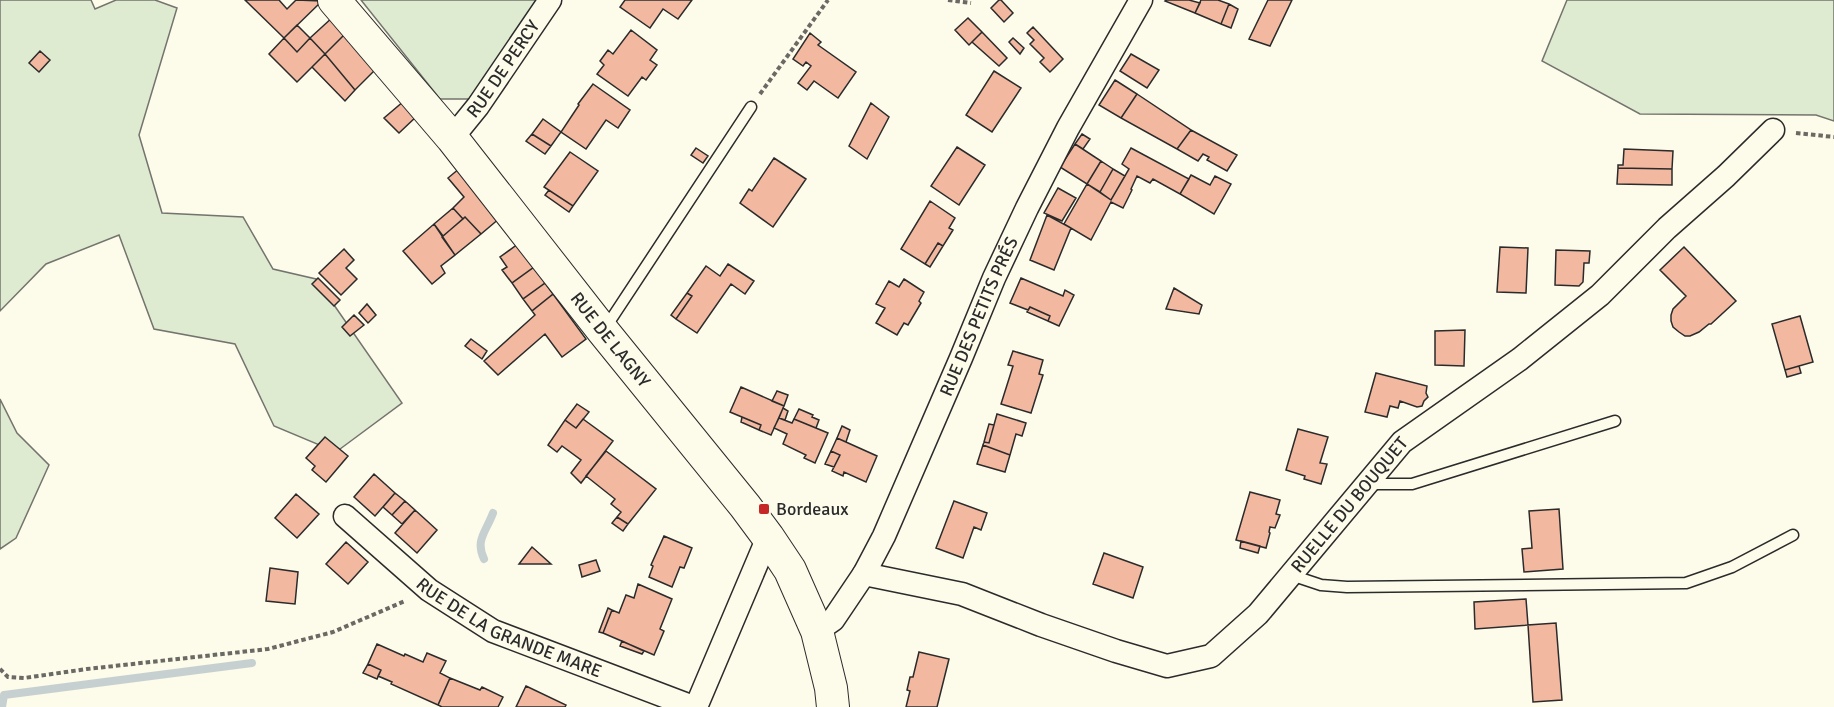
<svg xmlns="http://www.w3.org/2000/svg" width="1834" height="707" font-family="Signika,sans-serif">
  <rect width="100%" height="100%" fill="#fdfbea"/>
  <!-- green -->
  <path fill="#deebd1" stroke="#74746e" stroke-width="1.5" d="M0 0H91L95 9 116 0H155L177 8 139 135 162 213 243 217 273 269 316 279 402 403 336 452 274 426 235 344 154 329 119 235 46 264 0 311Z
    M361 0H541L469 99H440Z
    M1567 0H1834V121L1816 115 1640 114 1542 61Z
    M0 399 17 433 49 465 16 538 0 549Z"/>
  <g fill="none" stroke-linecap="round" stroke-linejoin="round">
    <!-- stream -->
    <path stroke="#c7d0d0" stroke-width="8" d="M484 559C475 540 486 532 493 513
      M2 707 4 695 252 663"/>
  </g>
  <!-- building -->
  <path fill="#f2b8a0" stroke="#2b2b2b" stroke-width="1.5" d="M245 0H279L287 9 296 0 322 1 284 38Z
    M625 0H692L678 19 663 9 650 28 620 7Z
    M999 0H1001L1013 13 1004 22 991 8Z
    M1166 0H1189L1200 3 1195 13 1165 1Z
    M1201 0H1218L1229 4 1221 24 1195 13Z
    M1268 0H1292L1270 46 1249 39Z
    M1229 4 1238 9 1231 28 1221 24Z
    M334 16 347 32 325 54 310 38Z
    M968 18 982 32 969 45 955 30Z
    M297 25 310 38 297 52 284 38Z
    M1033 27 1063 59 1050 72 1040 62 1044 58 1030 44 1034 40 1027 33Z
    M631 30 657 50 650 60 657 65 646 80 642 77 628 96 597 74 604 65 600 61 608 50 613 54Z
    M347 32 377 68 355 90 325 54Z
    M982 32 1007 58 999 66 972 42Z
    M810 33 821 42 818 45 856 72 838 98 814 81 807 90 798 83 811 66 806 62 803 66 793 59Z
    M284 38 297 52 310 38 325 54 297 82 269 54Z
    M1013 38 1024 48 1020 54 1009 42Z
    M40 51 50 60 39 72 29 63Z
    M325 54 355 90 345 101 312 67Z
    M1131 54 1159 70 1147 88 1120 71Z
    M994 71 1021 88 992 132 966 115Z
    M1115 80 1137 94 1121 118 1099 105Z
    M593 84 630 110 618 128 606 120 586 149 561 132 579 105 578 104Z
    M1137 94 1191 130 1177 149 1121 118Z
    M404 101 418 115 399 133 384 118Z
    M871 103 889 117 867 159 849 146Z
    M543 119 561 132 551 146 532 134Z
    M1191 130 1237 155 1227 171 1207 160 1209 157 1203 154 1198 161 1177 149Z
    M532 134 551 146 545 154 526 141Z
    M1082 134 1090 139 1083 149 1075 144Z
    M1075 144 1101 161 1087 184 1060 167Z
    M957 147 985 165 959 205 931 186Z
    M696 148 708 156 703 163 691 155Z
    M1131 148 1189 179 1180 194 1153 179 1150 183 1137 176 1131 189 1132 190 1123 208 1111 202 1091 240 1064 224 1087 184 1111 200 1129 169 1122 164Z
    M1624 149 1673 151 1672 169 1618 168V165H1623Z
    M570 152 598 171 573 206 544 187Z
    M774 158 806 179 773 227 740 203 749 189 752 191Z
    M1101 161 1113 169 1100 192 1087 184Z
    M460 168 500 218 481 234 465 217 463 219 453 208 464 197 448 178Z
    M1618 168 1672 169V185L1617 184Z
    M1113 169 1125 176 1111 200 1100 192Z
    M1191 175 1210 185 1215 176 1231 184 1214 214 1180 194Z
    M1058 188 1076 198 1062 221 1044 213Z
    M549 190 573 206 569 212 545 195Z
    M930 201 955 218 949 228 953 230 943 246 938 243 925 264 901 249Z
    M453 208 463 219 443 236 434 224Z
    M1047 215 1071 228 1054 270 1030 260Z
    M465 217 481 234 455 255 442 237Z
    M434 224 455 255 441 266 445 273 432 284 403 251Z
    M938 243 943 246 930 267 925 264Z
    M518 244 534 267 512 283 502 270 507 267 500 257Z
    M1500 247 1528 248 1526 293 1497 292Z
    M1684 247 1736 301 1711 324H1709L1699 332 1690 336H1685L1679 332 1673 327 1671 321V315L1673 309 1686 296 1660 270Z
    M344 249 354 260 346 268 357 279 341 295 319 273Z
    M1556 250 1590 251 1589 263H1584L1583 282 1579 286 1555 285Z
    M728 264 754 281 745 294 731 284 697 333 676 319 692 296 687 293 706 266 720 276Z
    M534 267 545 283 523 299 512 283Z
    M318 278 340 300 334 306 312 284Z
    M1021 278 1063 296 1065 290 1074 295 1059 326 1048 321 1050 316 1030 307 1028 310 1010 303Z
    M904 279 924 292 919 301 921 303 908 325 904 323 897 335 876 323 885 308 876 304 889 281 899 287Z
    M545 283 553 294 532 311 523 299Z
    M1174 288 1202 305 1199 314 1166 309Z
    M687 293 692 296 676 319 671 315Z
    M553 294 586 339 562 357 545 334 498 375 484 361 535 315 532 311Z
    M367 304 376 315 368 323 359 313Z
    M1030 307 1050 316 1048 321 1027 312Z
    M354 315 364 325 350 336 342 327Z
    M1800 316 1813 362 1785 370 1772 324Z
    M1465 330 1464 366 1435 365V331Z
    M471 339 487 351 482 359 465 346Z
    M1013 351 1043 360 1039 374 1043 375 1031 413 1001 404 1013 366 1008 365Z
    M1799 366 1801 373 1787 377 1785 370Z
    M1376 373 1427 386 1426 393 1428 397 1424 401 1422 406 1417 407 1400 401 1398 408 1390 406 1387 417 1365 412Z
    M741 387 784 406 771 435 759 430 761 425 730 412Z
    M777 391 788 395 784 406 772 401Z
    M577 404 589 412 576 428 565 420Z
    M783 408 788 411 785 420 779 418Z
    M799 409 813 415 812 417 819 420 816 428 794 419Z
    M997 414 1026 423 1022 436 1016 434 1010 455 983 445 984 442 989 443Z
    M742 417 761 425 759 430 741 422Z
    M779 418 792 423 794 419 828 433 815 463 804 458 806 455 783 444 787 434 774 428Z
    M583 419 613 441 581 483 571 473 581 460 562 446 557 452 548 445 565 420 576 428Z
    M989 424 994 425 989 443 984 442Z
    M842 426 850 430 846 442 837 438Z
    M1298 429 1328 437 1320 463 1327 464 1321 484 1304 479 1305 476 1286 470Z
    M325 437 348 456 326 482 312 470 315 466 306 458Z
    M837 438 877 456 866 482 844 472 843 476 832 471 840 455 831 451Z
    M983 445 1010 455 1005 472 977 464Z
    M606 451 656 489 628 524 617 517 621 512 611 504 615 499 586 476Z
    M831 451 840 455 834 467 825 464Z
    M374 474 395 493 375 516 354 497Z
    M1250 492 1280 500 1276 514 1280 515 1275 528 1270 527 1269 532 1270 533 1266 548 1236 540Z
    M395 493 405 501 392 515 383 507Z
    M296 494 319 514 297 538 275 518Z
    M405 501 415 510 402 524 392 515Z
    M954 501 987 513 981 530 974 527 963 558 936 548Z
    M1559 509 1563 569 1524 572 1522 549 1532 548 1529 511Z
    M415 510 437 530 417 553 395 533Z
    M617 517 628 524 623 531 612 523Z
    M664 536 692 548 684 568 680 567 672 587 649 577 653 566 651 565Z
    M1241 541 1260 546 1258 553 1240 548Z
    M346 542 368 562 348 584 326 564Z
    M532 547 551 564H519Z
    M1104 553 1143 567 1133 598 1093 584Z
    M596 560 600 571 582 577 579 565Z
    M270 568 298 572 295 604 266 601Z
    M638 584 672 599 660 629 664 631 654 655 603 633 612 610 619 613 626 595 634 598Z
    M1526 599 1528 625 1475 629 1474 602Z
    M608 608 612 610 603 633 599 632Z
    M1556 623 1562 700 1533 702 1528 625Z
    M622 641 644 651 642 654 620 646Z
    M377 644 404 656 405 654 423 662 427 653 446 661 440 673 450 678 438 705 391 684 392 682 378 676 381 670 368 664Z
    M919 652 949 659 937 707H906L910 691 907 690 910 677H913Z
    M368 664 381 670 377 679 363 673Z
    M450 678 480 690 482 687 503 697 498 707H442L438 705Z
    M526 686 566 705 565 707H516Z"/>
  <g fill="none" stroke-linecap="round" stroke-linejoin="round">
    <!-- service casing -->
    <g stroke="#2b2b2b" stroke-width="13">
      <path id="service" d="M606 327 751 107
        M1367 484H1412L1615 421
        M1291 575 1321 585 1347 587 1686 583 1732 567 1793 535"/>
    </g>
    <!-- minor casing -->
    <g stroke="#2b2b2b" stroke-width="25">
      <g id="minor">
        <path id="s1" d="M452 138 478 106 550 0"/>
        <path id="s2" d="M345 516 429 590 493 631 693 707"/>
        <path id="s3" d="M864 574 962 594 1041 625 1116 651 1167 666 1211 656 1258 614 1402 442 1520 359 1600 295 1667 228 1726 176 1773 130"/>
        <path id="s4" d="M817 631 833 620 864 574 884 536 961 358 994 278 1027 208 1068 128 1141 0"/>
        <path d="M696 707 768 537"/>
      </g>
    </g>
    <!-- secondary casing -->
    <g stroke="#2b2b2b" stroke-width="34">
      <g id="secondary">
        <path id="s5" d="M334 0 452 138 603 331 745 506 768 537 790 570 817 631 831 688 833 707"/>
      </g>
    </g>
    <!-- path -->
    <path stroke="#6a6964" stroke-width="4" stroke-dasharray="4.5 3" stroke-linecap="butt" d="M948 0 971 3
      M760 94 828 0
      M1796 133 1834 137
      M0 669 8 677 24 678 87 669 268 649 333 632 405 601"/>
    <!-- service -->
    <use href="#service" stroke="#fdfbea" stroke-width="10"/>
    <!-- minor -->
    <use href="#minor" stroke="#fdfbea" stroke-width="22"/>
    <!-- secondary -->
    <use href="#secondary" stroke="#fdfbea" stroke-width="32"/>
  </g>
  <!-- markers -->
  <rect fill="#c62828" stroke="#fdfbea" stroke-width="2" x="758" y="503" width="12" height="12" rx="3"/>
  <g text-anchor="middle" dominant-baseline="central" stroke-width="4.5" stroke-linejoin="round" paint-order="stroke">
    <!-- street labels -->
    <g font-size="18" fill="#2b2b2b" stroke="#fdfbea">
      <text stroke="none"><textPath href="#s1" startOffset="86">RUE DE PERCY</textPath></text>
      <text stroke="none"><textPath href="#s4" startOffset="357">RUE DES PETITS PRÉS</textPath></text>
      <text stroke="none"><textPath href="#s5" startOffset="438">RUE DE LAGNY</textPath></text>
      <text stroke="none"><textPath href="#s3" startOffset="568">RUELLE DU BOUQUET</textPath></text>
      <text stroke="none"><textPath href="#s2" startOffset="201">RUE DE LA GRANDE MARE</textPath></text>
    </g>
    <!-- poi labels -->
    <g font-size="18" fill="#2b2b2b" stroke="#fdfbea" text-anchor="start">
      <text x="776" y="509">Bordeaux</text>
    </g>
  </g>
</svg>
